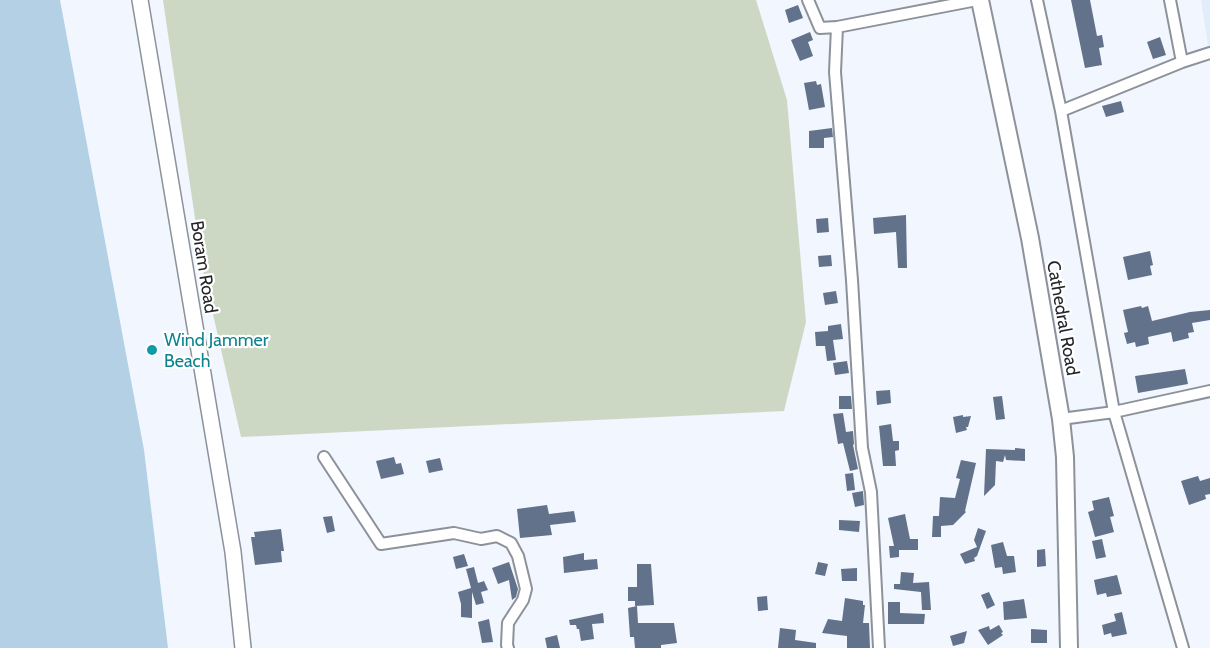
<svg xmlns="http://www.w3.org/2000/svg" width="1210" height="648" font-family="Cabin,sans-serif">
  <rect width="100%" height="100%" fill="#f1f6ff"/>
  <!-- built -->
  <path fill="#e2edfc" d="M1201 0H1210V59Z"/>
  <!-- green -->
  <path fill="#ccd8c4" d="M163 0H756L787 100 806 322 784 411 241 437 202 266Z"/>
  <!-- water -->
  <path fill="#b3d0e4" d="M0 0H60L144 450 168 648H0Z"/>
  <!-- building -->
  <path fill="#62728a" d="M1071 0H1090L1097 36 1102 35 1104 47 1099 48 1102 65 1085 68Z
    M798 5 803 18 789 23 785 10Z
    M810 32 813 40 808 42 813 56 800 61 791 40Z
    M1160 37 1166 55 1153 59 1147 42Z
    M816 81 817 85 821 84 825 107 809 110 804 83Z
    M1121 101 1124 112 1106 117 1102 106Z
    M832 128 833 137 824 138V148H809V131Z
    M906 215 907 268H898L896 232 874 234 873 218Z
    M828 218 829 232 817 233 816 219Z
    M1150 251 1153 265 1150 266 1152 275 1128 280 1123 257Z
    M831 255 832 266 819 267 818 256Z
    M836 291 838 303 825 305 823 293Z
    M1141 306 1142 308 1148 306 1152 321 1190 312 1210 310V320L1192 323 1194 332 1188 333 1189 338 1173 342 1171 332 1148 337 1149 344 1136 347 1135 342 1127 344 1124 333 1128 332 1123 310Z
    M841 324 843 339 833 340 836 360 827 361 825 346H816L815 332 828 331V326Z
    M847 361 849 373 835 375 833 363Z
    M1185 369 1188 384 1138 393 1135 376Z
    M890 390 891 403 877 405 876 391Z
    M839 396H851L852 409H839Z
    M1002 396 1005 419 996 420 993 397Z
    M843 413 846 432 853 431 854 444 853 445 858 469 850 471 843 443 838 444 833 414Z
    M963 415V417L971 416 968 427H966L967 430 956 433 953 417Z
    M891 424 893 441H899V450L895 451 896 466H883L879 426Z
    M1015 448 1025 449V461L1006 460 1005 455 1003 462 996 461 995 485 984 496 986 449 1015 450Z
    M394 457 396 464 401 463 404 474 381 479 376 461Z
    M440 458 443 470 429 473 426 461Z
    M961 460 976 463 965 511 966 512 953 525 941 526V537H932L933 516H939L940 497 955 498 960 479 956 478Z
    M853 473 855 490 847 491 845 474Z
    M1198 476 1200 481 1210 478V494L1205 495 1206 499 1189 505 1181 481Z
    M863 491 864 505 855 507 852 493Z
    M1109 497 1114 516 1110 517 1114 532 1095 537 1088 512 1094 510 1092 501Z
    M547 505 549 514 574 511 576 522 550 525 552 535 520 538 517 509Z
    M905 514 910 539H918V550H899V557L890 558 889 546H894L888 518Z
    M332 516 335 531 327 533 323 517Z
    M839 520 860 521 859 532 839 530Z
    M978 528 986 531 977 556 974 558 975 561 965 564 960 554 977 547 974 540Z
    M281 529 284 551H281L282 562 255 565 251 537H255L254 532Z
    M1102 539 1106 557 1096 559 1092 541Z
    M1003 542 1007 556H1014L1016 572 1003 574 1002 567 995 568 991 545Z
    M1045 549 1046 566 1037 567V550Z
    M584 553V560L597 559 598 569 564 573 563 557Z
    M464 554 468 566 456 569 453 557Z
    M509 562 518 589 516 597 512 600 509 580 498 584 492 568Z
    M818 562 828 564 825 576 815 574Z
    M637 564H651L654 605 635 606V601H628V587H637Z
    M474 567 478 583 484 581 488 590 481 592 484 603 476 605 472 592V618L461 617V604L458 592 471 588 466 569Z
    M857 568V581H842L841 569Z
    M901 572 914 573 913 583 929 582 931 610H922L921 592 894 589V584H900Z
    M1117 575 1122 594 1107 597 1106 593 1097 595 1094 580Z
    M989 592 995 605 987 609 981 595Z
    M767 596 768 610 758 611 757 597Z
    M845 598 863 601V605H865L863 623H869L870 648H847V636L822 633 828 619 842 621Z
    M1024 599 1027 618 1004 620 1003 602Z
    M888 602H900V613L925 614 924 624H888Z
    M637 606 638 623H674L677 643 661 645V648H635L634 637H630L628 608Z
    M1122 612 1127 634 1112 637 1111 633 1104 635 1102 625 1116 621 1114 614Z
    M603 613 604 623 592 624 594 639 581 641 579 629H577L576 625H570L569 620Z
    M489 619 493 642 482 643 478 622Z
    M999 625 1003 632 1001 633 1003 635 988 645 978 630 989 626 990 630Z
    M780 628 796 630 795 640 816 643V648H778Z
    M1031 629 1047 630V643H1031Z
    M967 631 964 643 953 646 950 636Z
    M557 635 560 648H547L545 638Z"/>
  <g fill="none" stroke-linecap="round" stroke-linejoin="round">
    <!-- street casing -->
    <g stroke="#8d929a" stroke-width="14">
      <path id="street" d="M808 0 820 28 837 27
        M1037 0 1061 111 1114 412 1183 648
        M1170 0 1182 62
        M1061 111 1182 62 1210 53
        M1061 419 1114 412 1210 391
        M324 457 381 544 454 533 481 539 497 536 511 543 518 556 526 589 523 600 508 623 507 645 508 648
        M879 648 871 492 862 448 852 280 835 72 837 27 977 0"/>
    </g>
    <!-- secondary casing -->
    <g stroke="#8d929a" stroke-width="18">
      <path id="secondary" d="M140 0 233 552 243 648"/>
    </g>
    <!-- primary casing -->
    <g stroke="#8d929a" stroke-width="20">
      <path id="primary" d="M980 0 1030 238 1061 419 1065 457 1069 648"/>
    </g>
    <!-- street -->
    <use href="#street" stroke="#fff" stroke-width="10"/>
    <!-- secondary -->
    <use href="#secondary" stroke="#fff" stroke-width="15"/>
    <!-- primary -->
    <use href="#primary" stroke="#fff" stroke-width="16"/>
  </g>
  <!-- markers -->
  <circle fill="#0f9aa8" stroke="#fff" stroke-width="2" cx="152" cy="350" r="6"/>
  <g text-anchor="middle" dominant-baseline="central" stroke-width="4.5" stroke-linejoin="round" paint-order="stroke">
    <!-- street labels -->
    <g font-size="18" fill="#242629" stroke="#fff">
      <text transform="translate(204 267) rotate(81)">Boram Road</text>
      <text transform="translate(1063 318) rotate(80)">Cathedral Road</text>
    </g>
    <!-- culture labels -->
    <g font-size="18" fill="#0d838f" stroke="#fff" text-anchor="start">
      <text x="164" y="340">Wind Jammer<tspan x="164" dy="21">Beach</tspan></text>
    </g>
  </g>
</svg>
